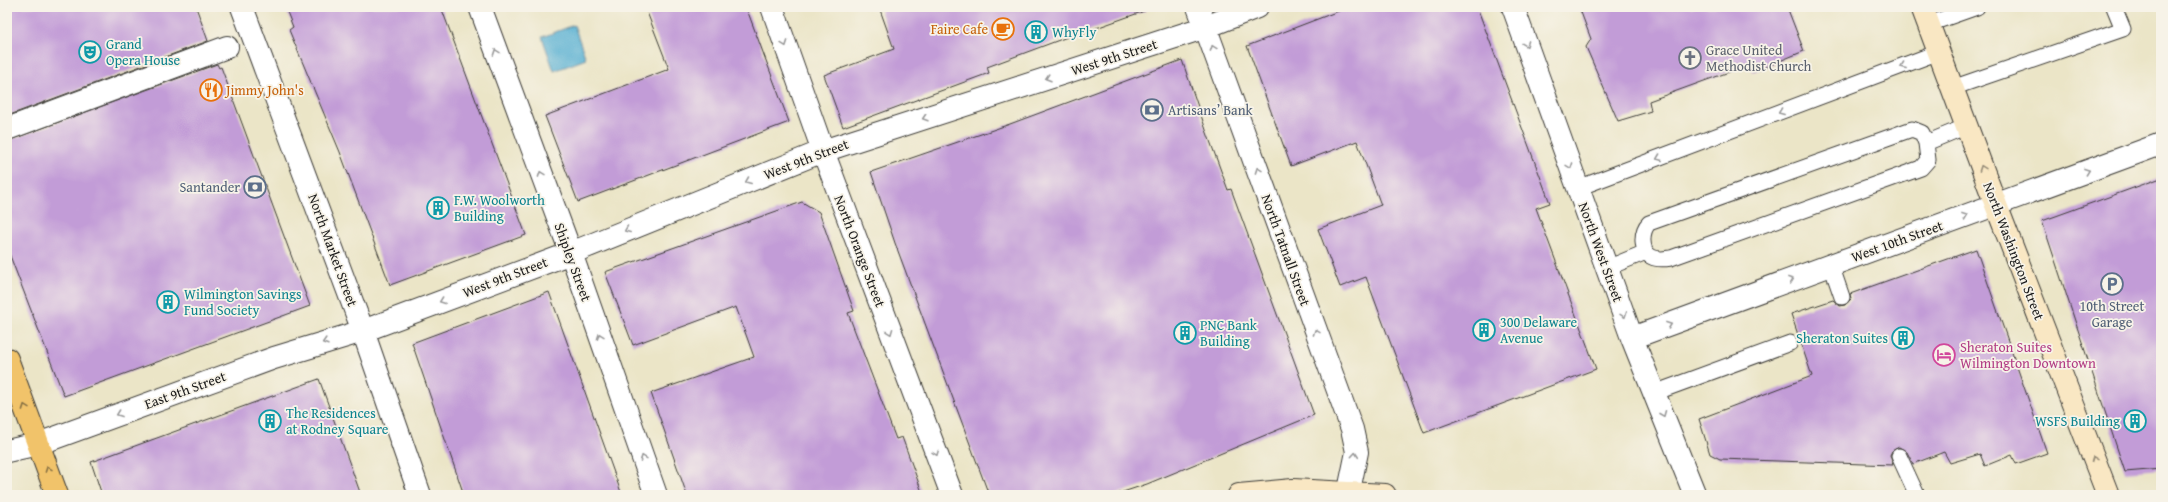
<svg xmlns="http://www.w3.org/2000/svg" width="2168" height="502" font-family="'Gentium Book Plus',serif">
  <rect width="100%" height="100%" fill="#f7f3e8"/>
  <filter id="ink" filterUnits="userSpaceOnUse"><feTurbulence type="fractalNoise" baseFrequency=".025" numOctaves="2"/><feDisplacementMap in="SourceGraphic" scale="8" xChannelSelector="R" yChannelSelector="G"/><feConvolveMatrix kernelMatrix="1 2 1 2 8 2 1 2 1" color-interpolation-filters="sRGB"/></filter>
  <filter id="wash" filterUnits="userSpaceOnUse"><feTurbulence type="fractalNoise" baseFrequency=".012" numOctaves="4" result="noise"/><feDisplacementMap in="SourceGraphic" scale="16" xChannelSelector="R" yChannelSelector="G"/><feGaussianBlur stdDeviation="0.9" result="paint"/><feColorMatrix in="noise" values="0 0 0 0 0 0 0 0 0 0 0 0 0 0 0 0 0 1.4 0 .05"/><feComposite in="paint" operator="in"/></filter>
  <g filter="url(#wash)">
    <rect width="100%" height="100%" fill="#ebe5c7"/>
    <!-- water -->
    <path fill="#54afd2" stroke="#386677" d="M574 25 586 59 554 71 542 37Z"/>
    <g id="blocks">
      <!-- building -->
      <path fill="#c29cd7" d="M7 7H196L208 41 7 116Z
        M285 7H441L526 235 390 285 340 152 289 30 293 27Z
        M645 7H746L789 122 578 202 545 116 669 69Z
        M879 7H1147V10L1071 37 1070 36 987 67 989 73 843 127 824 75 894 49Z
        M1349 7H1477L1550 203 1536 208 1596 369 1424 433 1366 277 1340 287 1318 229 1381 205 1357 141 1291 166 1247 46Z
        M1579 7H1787L1804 51 1753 72 1751 64 1649 101 1651 111 1618 121 1586 47 1591 39Z
        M1182 60 1206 130 1228 190 1231 189 1314 415 1147 484 1114 495H989L895 243 871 172 1010 124Z
        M217 64 219 68 221 67 310 306 64 396 7 248V141Z
        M2161 178V469L2125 472 2042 221Z
        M802 202 819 212 854 311 848 313 896 439 902 437 923 495H687L651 393 754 357 736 307 633 345 605 272Z
        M1976 249 2047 453 2016 464 2012 455 1985 466 1980 454 1950 463 1944 452 1913 464 1907 452 1899 447 1892 451 1890 455 1893 465 1720 459 1710 454 1699 419 1812 376 1791 314 1833 300 1840 306 1845 305 1851 299 1850 294Z
        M549 292 622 495H464L412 343Z
        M319 379 361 495H102L91 462Z"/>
    </g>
  </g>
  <g filter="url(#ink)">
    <use href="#blocks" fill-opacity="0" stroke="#3b3a36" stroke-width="1"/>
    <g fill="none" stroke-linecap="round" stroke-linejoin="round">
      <!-- lane casing -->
      <g stroke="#3b3a36" stroke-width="17">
        <path id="lane" d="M1929 24 1977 7
          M1952 88 2123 29 2114 7
          M1912 129 1922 133 1926 143 1928 160 1921 168 1671 258C1665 259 1658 260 1652 257 1640 252 1641 231 1649 223Z
          M1926 143 1967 126
          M1578 188 1939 52
          M1831 265 1842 297
          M1607 268 1646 252
          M1654 393 1790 343
          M1899 456 1917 495"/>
      </g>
      <!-- street casing -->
      <g stroke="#3b3a36" stroke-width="24">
        <path id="street" d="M242 7 363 331 420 495
          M480 7 571 253 656 495
          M772 7 823 151 952 495
          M1198 7 1352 429 1357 452 1348 495
          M1513 7 1632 338 1695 495
          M7 129 227 47
          M1632 338 2161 144
          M7 451 38 444 274 358 363 331 571 253 823 151 1206 27 1257 7"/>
      </g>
      <!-- secondary casing -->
      <g stroke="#3b3a36" stroke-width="24">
        <path id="secondary" d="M1922 7 1996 205 2108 495
          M1239 495 1293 490 1385 495"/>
      </g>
      <!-- primary casing -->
      <g stroke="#3b3a36" stroke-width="24">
        <path id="primary" d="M7 359 57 495"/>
      </g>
      <!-- lane -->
      <use href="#lane" stroke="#fff" stroke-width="15"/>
      <!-- street -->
      <use href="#street" stroke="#fff" stroke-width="22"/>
      <!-- secondary -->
      <use href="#secondary" stroke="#f9e7c3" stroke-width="22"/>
      <!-- primary -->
      <use href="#primary" stroke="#f1c36a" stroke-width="22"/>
    </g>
    <!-- one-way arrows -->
    <defs><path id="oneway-chevron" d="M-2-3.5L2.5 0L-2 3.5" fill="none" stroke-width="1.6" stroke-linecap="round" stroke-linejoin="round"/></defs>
    <g stroke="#999">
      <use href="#oneway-chevron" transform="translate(785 44) rotate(70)"/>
      <use href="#oneway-chevron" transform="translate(1526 44) rotate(70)"/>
      <use href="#oneway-chevron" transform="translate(1213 48) rotate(-110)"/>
      <use href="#oneway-chevron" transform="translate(496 52) rotate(-110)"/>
      <use href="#oneway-chevron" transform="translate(1903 66) rotate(159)"/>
      <use href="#oneway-chevron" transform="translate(1048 78) rotate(162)"/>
      <use href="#oneway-chevron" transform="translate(1781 112) rotate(159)"/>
      <use href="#oneway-chevron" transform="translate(925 118) rotate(162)"/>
      <use href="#oneway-chevron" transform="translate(1659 158) rotate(159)"/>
      <use href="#oneway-chevron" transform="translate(1570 166) rotate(70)"/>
      <use href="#oneway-chevron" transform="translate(1258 170) rotate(-110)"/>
      <use href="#oneway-chevron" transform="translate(2087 171) rotate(-20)"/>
      <use href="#oneway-chevron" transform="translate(541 174) rotate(-110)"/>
      <use href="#oneway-chevron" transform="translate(748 181) rotate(158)"/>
      <use href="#oneway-chevron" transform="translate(1965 216) rotate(-20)"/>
      <use href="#oneway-chevron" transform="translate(627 230) rotate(158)"/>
      <use href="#oneway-chevron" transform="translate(1791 280) rotate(-20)"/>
      <use href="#oneway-chevron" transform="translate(442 301) rotate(160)"/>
      <use href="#oneway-chevron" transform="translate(1624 315) rotate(70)"/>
      <use href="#oneway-chevron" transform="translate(1669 325) rotate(-20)"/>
      <use href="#oneway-chevron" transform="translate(890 332) rotate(69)"/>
      <use href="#oneway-chevron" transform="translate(1316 332) rotate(-110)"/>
      <use href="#oneway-chevron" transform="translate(600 336) rotate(-110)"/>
      <use href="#oneway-chevron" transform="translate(325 342) rotate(163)"/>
      <use href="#oneway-chevron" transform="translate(119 414) rotate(160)"/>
      <use href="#oneway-chevron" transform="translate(1663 414) rotate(68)"/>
      <use href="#oneway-chevron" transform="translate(936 453) rotate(69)"/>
      <use href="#oneway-chevron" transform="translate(1355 455) rotate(-85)"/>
      <use href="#oneway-chevron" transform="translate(643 458) rotate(-110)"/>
    </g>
    <g stroke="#968c78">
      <use href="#oneway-chevron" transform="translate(1982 168) rotate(-110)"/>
      <use href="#oneway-chevron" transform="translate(2094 459) rotate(-111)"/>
    </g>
    <g stroke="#867043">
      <use href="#oneway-chevron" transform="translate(25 407) rotate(-110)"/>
      <use href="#oneway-chevron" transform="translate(48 469) rotate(-110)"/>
    </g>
  </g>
  <!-- icons -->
  <defs>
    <g id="cafe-ring" transform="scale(1.15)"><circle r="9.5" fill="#f7f3e8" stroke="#e8710a" stroke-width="1.5"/><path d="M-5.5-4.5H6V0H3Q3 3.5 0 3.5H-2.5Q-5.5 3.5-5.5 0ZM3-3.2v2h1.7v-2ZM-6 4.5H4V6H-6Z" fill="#e8710a"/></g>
    <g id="building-ring" transform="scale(1.15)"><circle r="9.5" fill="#f7f3e8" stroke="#0f9aa8" stroke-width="1.5"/><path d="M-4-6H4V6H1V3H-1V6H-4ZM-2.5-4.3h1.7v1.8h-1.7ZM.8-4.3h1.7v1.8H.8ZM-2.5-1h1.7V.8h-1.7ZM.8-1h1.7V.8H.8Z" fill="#0f9aa8"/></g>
    <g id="theatre-ring" transform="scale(1.15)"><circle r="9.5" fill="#f7f3e8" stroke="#0f9aa8" stroke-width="1.5"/><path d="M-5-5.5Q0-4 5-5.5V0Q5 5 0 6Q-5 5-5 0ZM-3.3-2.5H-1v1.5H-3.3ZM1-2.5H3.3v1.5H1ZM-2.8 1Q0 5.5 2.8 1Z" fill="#0f9aa8"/></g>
    <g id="church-ring" transform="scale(1.15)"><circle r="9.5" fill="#f7f3e8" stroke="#6b7280" stroke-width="1.5"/><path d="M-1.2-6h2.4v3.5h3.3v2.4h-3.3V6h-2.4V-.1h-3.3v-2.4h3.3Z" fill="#6b7280"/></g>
    <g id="restaurant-ring" transform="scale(1.15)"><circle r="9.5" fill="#f7f3e8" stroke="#e8710a" stroke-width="1.5"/><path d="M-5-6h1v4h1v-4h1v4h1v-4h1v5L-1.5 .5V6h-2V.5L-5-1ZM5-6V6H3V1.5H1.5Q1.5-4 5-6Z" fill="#e8710a"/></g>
    <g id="bank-ring" transform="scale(1.15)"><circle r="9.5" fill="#f7f3e8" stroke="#5c6f8a" stroke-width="1.5"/><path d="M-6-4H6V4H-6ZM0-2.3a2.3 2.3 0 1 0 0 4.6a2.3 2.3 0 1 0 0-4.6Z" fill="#5c6f8a"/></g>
    <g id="parking-ring" transform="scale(1.15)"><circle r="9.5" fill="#f7f3e8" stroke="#5c6f8a" stroke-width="1.5"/><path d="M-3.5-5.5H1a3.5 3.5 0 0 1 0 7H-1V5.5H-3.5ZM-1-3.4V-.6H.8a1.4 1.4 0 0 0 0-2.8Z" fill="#5c6f8a"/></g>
    <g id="hotel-ring" transform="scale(1.15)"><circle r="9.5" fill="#f7f3e8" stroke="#d1479c" stroke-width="1.5"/><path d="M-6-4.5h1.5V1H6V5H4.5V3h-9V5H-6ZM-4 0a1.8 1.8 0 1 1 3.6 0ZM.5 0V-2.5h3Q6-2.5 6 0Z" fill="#d1479c"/></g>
  </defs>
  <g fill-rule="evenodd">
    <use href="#cafe-ring" x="1003" y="29"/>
    <use href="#building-ring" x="1036" y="32"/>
    <use href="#theatre-ring" x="90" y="52"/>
    <use href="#church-ring" x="1690" y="58"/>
    <use href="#restaurant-ring" x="211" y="90"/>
    <use href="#bank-ring" x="1152" y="110"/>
    <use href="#bank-ring" x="255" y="187"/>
    <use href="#building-ring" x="438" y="208"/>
    <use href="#parking-ring" x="2112" y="284"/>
    <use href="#building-ring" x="168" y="302"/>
    <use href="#building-ring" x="1484" y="330"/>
    <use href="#building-ring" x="1185" y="333"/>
    <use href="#building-ring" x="1903" y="338"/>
    <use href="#hotel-ring" x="1944" y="355"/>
    <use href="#building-ring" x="270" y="421"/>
    <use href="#building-ring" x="2135" y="421"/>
  </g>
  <g text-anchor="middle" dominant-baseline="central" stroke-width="3.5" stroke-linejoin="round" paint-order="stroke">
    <!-- food labels -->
    <g font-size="14" fill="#c56008" stroke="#f7f3e8" text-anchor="end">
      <text x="988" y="29">Faire Cafe</text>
      <text x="226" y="90" text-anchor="start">Jimmy John's</text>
    </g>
    <!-- culture labels -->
    <g font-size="14" fill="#0d838f" stroke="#f7f3e8" text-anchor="start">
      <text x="1052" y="32">WhyFly</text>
      <text x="106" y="44">Grand<tspan x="106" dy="16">Opera House</tspan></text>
      <text x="454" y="200">F.W. Woolworth<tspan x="454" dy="16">Building</tspan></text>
      <text x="184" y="294">Wilmington Savings<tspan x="184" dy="16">Fund Society</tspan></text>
      <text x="1500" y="322">300 Delaware<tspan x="1500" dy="16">Avenue</tspan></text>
      <text x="1200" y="325">PNC Bank<tspan x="1200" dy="16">Building</tspan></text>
      <text x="1888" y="338" text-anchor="end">Sheraton Suites</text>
      <text x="286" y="413">The Residences<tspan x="286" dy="16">at Rodney Square</tspan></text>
      <text x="2120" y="421" text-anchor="end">WSFS Building</text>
    </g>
    <!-- worship labels -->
    <g font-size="14" fill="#5b616d" stroke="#f7f3e8" text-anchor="start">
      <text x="1706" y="50">Grace United<tspan x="1706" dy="16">Methodist Church</tspan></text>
    </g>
    <!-- street labels -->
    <g font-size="14" fill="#1c1c1c" stroke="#f7f3e8">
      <text transform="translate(1114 57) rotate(-18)">West 9th Street</text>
      <text transform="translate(806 159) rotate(-21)">West 9th Street</text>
      <text transform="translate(1897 241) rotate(-20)">West 10th Street</text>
      <text transform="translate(333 250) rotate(70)">North Market Street</text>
      <text transform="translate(1286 250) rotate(70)">North Tatnall Street</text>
      <text transform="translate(860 251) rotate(69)">North Orange Street</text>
      <text transform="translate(2014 251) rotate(69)">North Washington Street</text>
      <text transform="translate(1601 252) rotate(70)">North West Street</text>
      <text transform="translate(573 262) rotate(70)">Shipley Street</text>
      <text transform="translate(505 277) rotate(-21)">West 9th Street</text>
      <text transform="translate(185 390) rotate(-20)">East 9th Street</text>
    </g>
    <!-- service labels -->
    <g font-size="14" fill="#4e5e75" stroke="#f7f3e8" text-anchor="start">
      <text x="1168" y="110">Artisans’ Bank</text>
      <text x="240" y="187" text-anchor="end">Santander</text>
      <text x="2112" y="306" text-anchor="middle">10th Street<tspan x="2112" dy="16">Garage</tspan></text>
    </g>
    <!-- hotel labels -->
    <g font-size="14" fill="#b23c85" stroke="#f7f3e8" text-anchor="start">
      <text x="1960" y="347">Sheraton Suites<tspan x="1960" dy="16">Wilmington Downtown</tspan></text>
    </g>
  </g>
  <!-- margin -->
  <rect width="2168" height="502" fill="none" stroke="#f7f3e8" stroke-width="24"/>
</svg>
